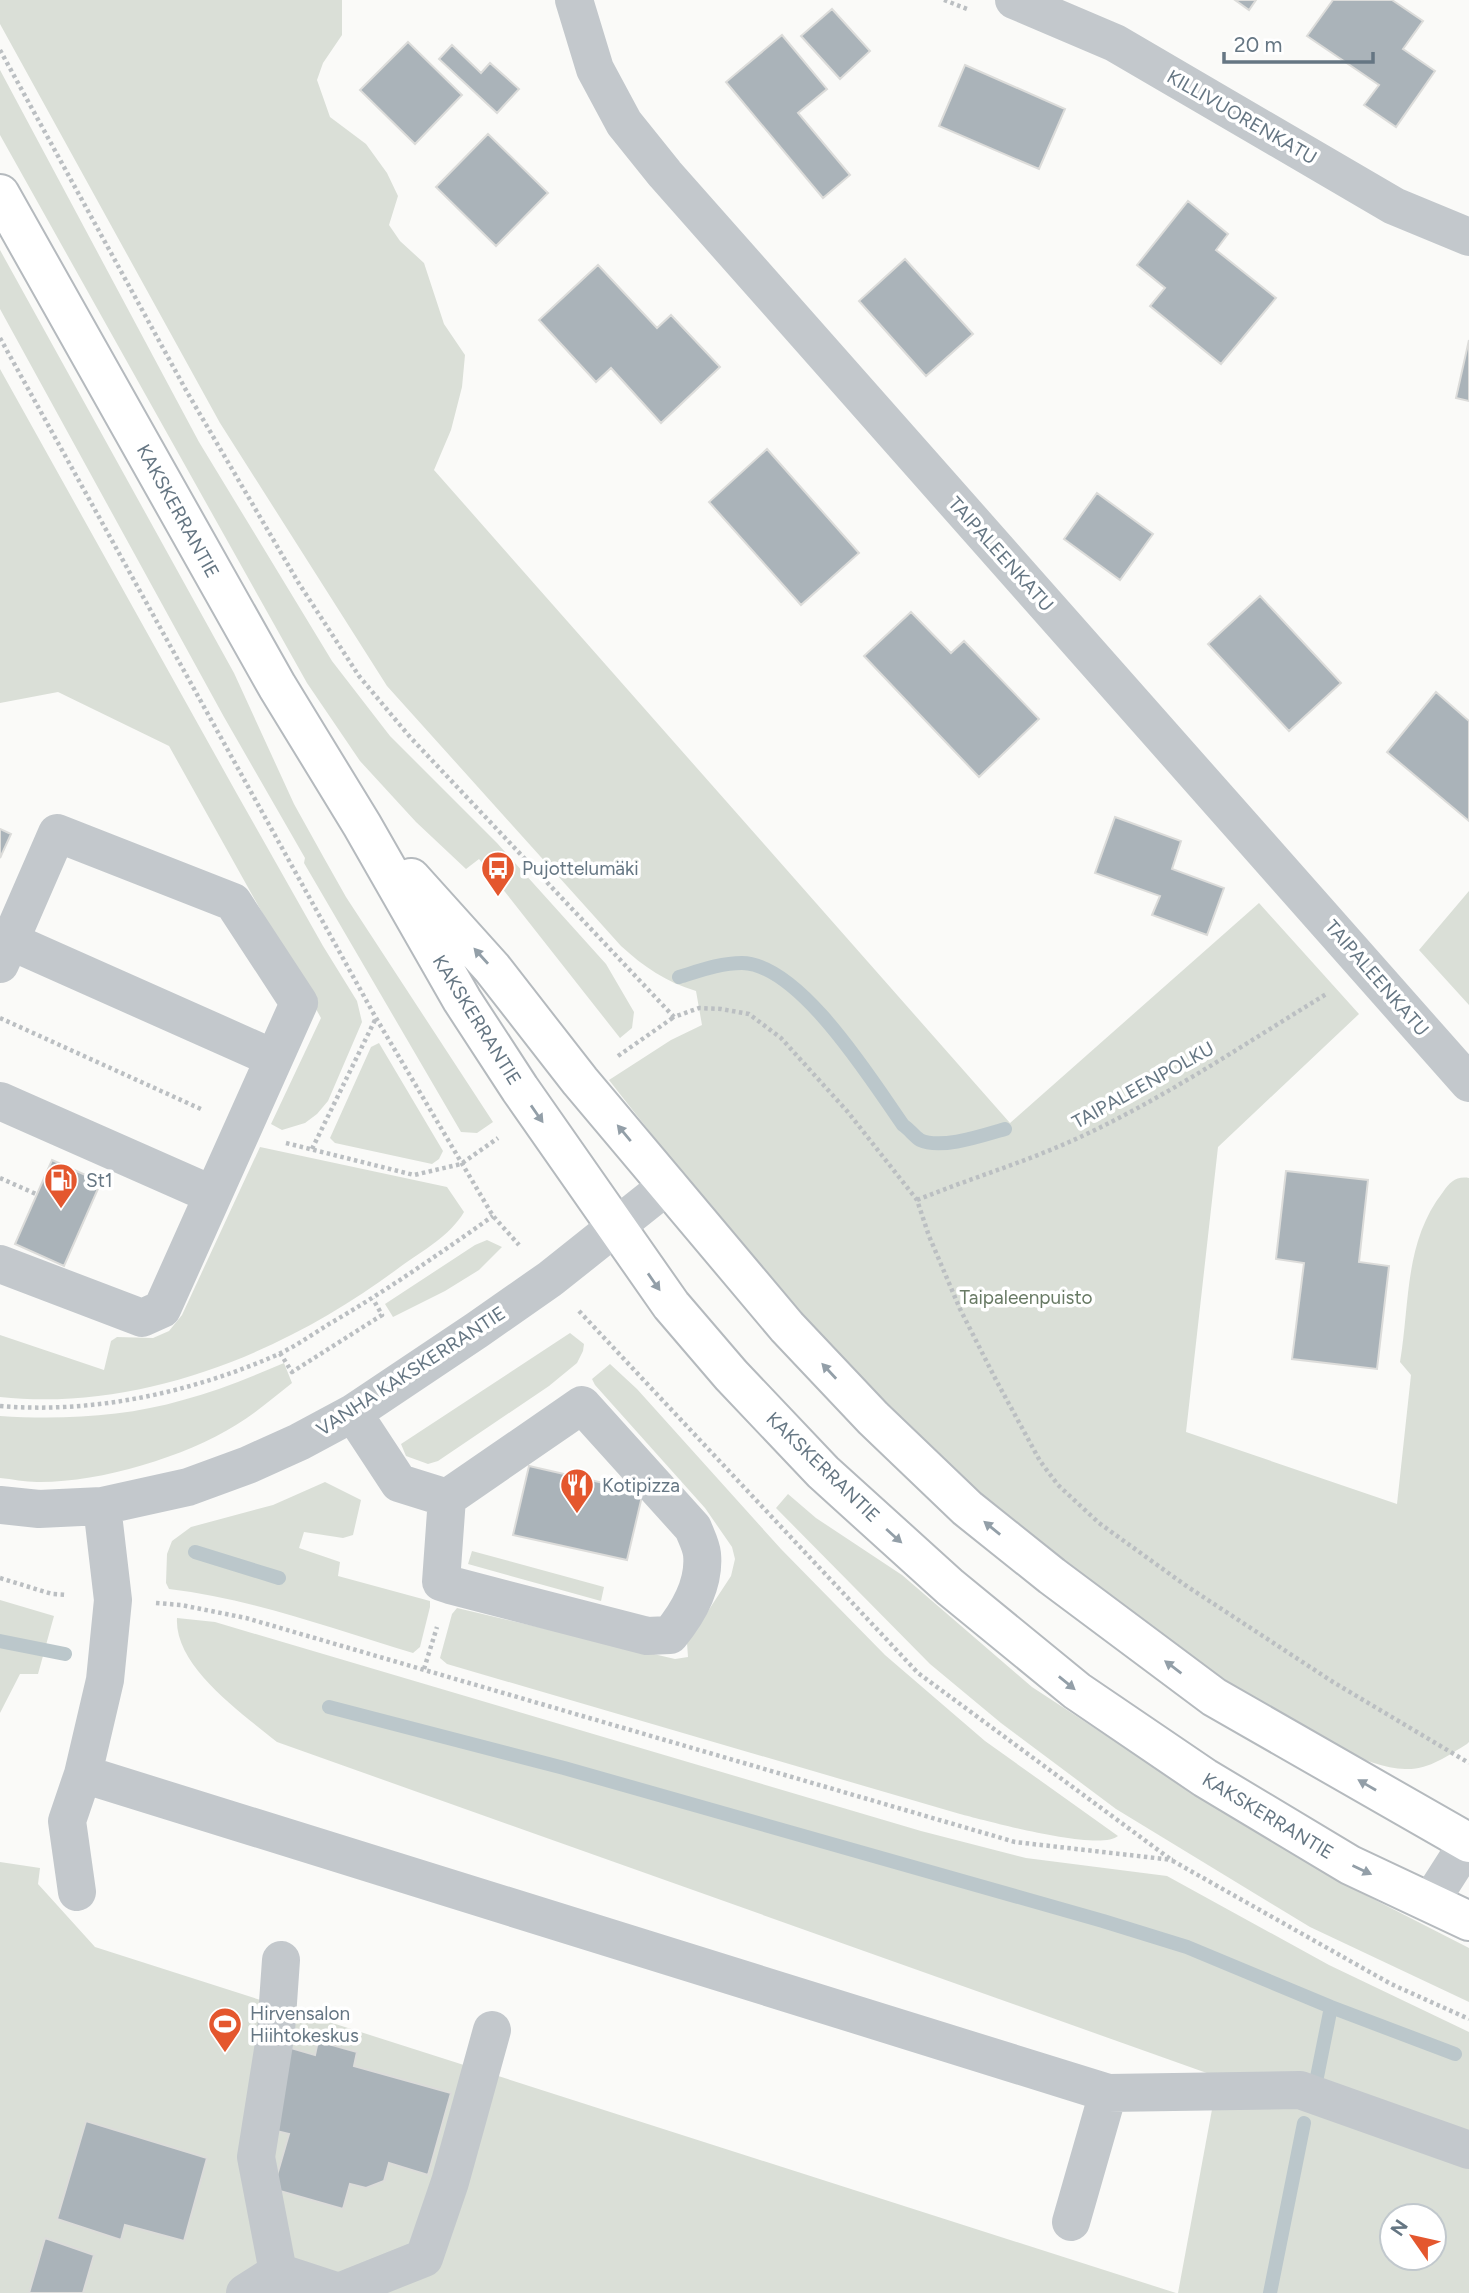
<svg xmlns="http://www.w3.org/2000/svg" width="1469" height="2293" font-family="Figtree,sans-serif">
  <rect width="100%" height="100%" fill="#fafaf8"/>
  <!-- green -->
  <path fill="#dadfd7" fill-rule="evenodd" d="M0 0H342V35L323 63 317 80 330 117 366 144 387 173 398 196 389 225 400 241 424 263 444 324 465 355 462 387 451 430 434 470 1010 1123 1259 903 1359 1014 1218 1147 1186 1432 1397 1504 1411 1375 1400 1362C1410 1303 1404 1242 1443 1192 1450 1182 1456 1176 1469 1178V1742L1467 1744C1447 1756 1429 1770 1405 1769 1360 1768 1290 1721 1252 1697 1085 1591 933 1461 801 1314 734 1239 671 1159 609 1080L671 1040 702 1025 696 991C666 982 644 967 621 946L387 686 220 423 0 24Z
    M0 70 199 442 332 661 390 736 497 843 606 964 634 1012 632 1028 620 1038 479 859 466 869 416 822 360 761 307 683 0 135Z
    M0 250 234 673 294 804 324 858 346 897 493 1122 477 1133 461 1132 304 863 305 858 224 717 0 309Z
    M0 369 237 794 323 946 357 1001 362 1022 328 1101 317 1114 305 1123 282 1130 271 1124 321 1018 169 746 58 692 0 703Z
    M1469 891V1005L1419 950Z
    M379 1043 443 1151 439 1159 432 1164 335 1143 330 1138 371 1047Z
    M260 1147 447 1187 464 1212C450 1236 422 1251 400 1267 288 1351 143 1412 0 1397V1335L104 1370 111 1341 117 1337 153 1338 169 1331 182 1315Z
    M487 1240 502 1247 479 1270 445 1291 393 1317 385 1304 475 1245Z
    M570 1333 584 1344 583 1351 577 1363 549 1386 438 1461 428 1464 406 1456 401 1444Z
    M284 1363 292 1383C274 1397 256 1413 236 1425 185 1457 98 1483 37 1482 25 1482 12 1479 0 1478V1416C60 1420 125 1417 183 1400 217 1391 251 1377 284 1363Z
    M610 1364 637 1389 781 1549 885 1655 985 1741 1118 1836C1100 1852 987 1821 960 1814L447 1664 440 1658 452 1614 457 1608 675 1659 688 1657 687 1643 731 1576 735 1559 732 1547 705 1508 595 1385 592 1379Z
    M325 1482 361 1500 353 1535 343 1538 304 1532 299 1548 340 1562 338 1576 430 1601V1607L420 1647 413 1653C333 1629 253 1599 169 1589L166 1583 167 1554 172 1541 191 1527 273 1505Z
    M788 1494 816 1518 902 1575 1032 1687 1145 1761 1340 1882 1469 1948V2002L1310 1927 1116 1809 1001 1723 930 1664 776 1508Z
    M472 1551 604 1587 601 1601 468 1564Z
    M0 1600 54 1616 38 1674H20L0 1713Z
    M177 1618 215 1622 921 1831 1026 1858 1167 1876 1329 1965 1469 2032V2293H1178L1218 2077 277 1742C243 1714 174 1667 177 1618ZM1392 2216H1434V2258H1392Z
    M0 1862 40 1868 38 1884 95 1947 1176 2293H0Z"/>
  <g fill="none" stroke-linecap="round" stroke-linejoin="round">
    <!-- stream -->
    <path stroke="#bbc7cb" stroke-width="14" d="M679 977C699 971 720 963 742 963 800 964 872 1081 903 1125 909 1129 914 1136 920 1140 941 1150 984 1135 1005 1129
      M195 1552 279 1578
      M0 1641 65 1654
      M329 1707 564 1768 1103 1921 1187 1947 1331 2007 1455 2054
      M1317 2077 1331 2007
      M1270 2293 1304 2123"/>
  </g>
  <!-- building -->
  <path fill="#aab3b9" stroke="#dcdcda" stroke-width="2" d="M1235 0H1256L1249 10Z
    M1333 0H1392L1423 21 1403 49 1435 71 1396 127 1364 105 1379 85 1307 36Z
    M832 9 870 51 840 79 801 36Z
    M782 35 827 89 798 113 850 175 823 198 726 82Z
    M408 42 462 95 415 144 360 90Z
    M452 45 481 73 490 63 519 89 497 113 439 59Z
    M965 65 1065 109 1039 169 939 126Z
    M488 134 548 193 496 246 436 187Z
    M1188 201 1228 234 1216 250 1276 298 1221 364 1150 306 1165 288 1137 265Z
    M905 259 973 334 926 376 859 301Z
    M598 265 657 328 671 315 720 367 661 423 611 368 596 382 539 320Z
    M1469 340V401L1456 398Z
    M767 449 859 553 801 605 709 502Z
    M1097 493 1153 534 1120 580 1064 539Z
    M1260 596 1341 683 1289 731 1208 644Z
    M911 612 951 653 964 641 1039 719 979 777 864 656Z
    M1436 692 1469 721V821L1387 752Z
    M1115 817 1181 841 1172 869 1224 888 1207 935 1152 915 1160 896 1095 873Z
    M0 829 11 834 0 858Z
    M52 1160 101 1182 64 1266 15 1244Z
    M1286 1171 1368 1180 1359 1262 1389 1266 1377 1369 1292 1359 1304 1263 1276 1259Z
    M529 1466 643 1492 627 1560 513 1535Z
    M318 2041 357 2052 354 2066 451 2093 428 2175 389 2163 384 2181 366 2188 350 2184 343 2209 273 2189 289 2134 268 2129 291 2048 315 2055Z
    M86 2121 207 2158 184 2241 125 2225 121 2240 57 2219Z
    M45 2238 94 2255 83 2293H29Z"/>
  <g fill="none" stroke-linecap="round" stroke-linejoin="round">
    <!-- major casing -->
    <g stroke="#b5babe" stroke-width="42">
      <path id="major" d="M0 194 277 686 362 825 462 1000 520 1089 671 1305 731 1375 823 1472 950 1587 1077 1691 1205 1778 1350 1865 1469 1921
        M411 878 492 968 580 1081 787 1327 873 1418 967 1508 1052 1576 1214 1697 1469 1843"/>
    </g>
    <!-- path -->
    <path stroke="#bbbfc2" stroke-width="4.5" stroke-dasharray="3.5 3.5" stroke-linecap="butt" d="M944 0 970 10
      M0 50 187 392 298 582 359 676 410 737 674 1017 699 1008 721 1009 749 1014 781 1038 847 1111 917 1200 929 1236 960 1309 996 1380 1040 1461 1058 1485 1099 1523 1185 1585 1333 1682 1469 1763
      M0 338 376 1018 493 1216 519 1245
      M0 1018 203 1110
      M618 1056 674 1017
      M286 1143 414 1175 461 1164 498 1138
      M312 1149 376 1018
      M0 1178 36 1194
      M917 1200C971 1178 1026 1162 1078 1138 1165 1098 1246 1043 1328 993
      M579 1311 918 1673 1173 1861 1391 1984 1469 2019
      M280 1353 292 1372 382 1315 373 1299
      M0 1406C94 1414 193 1392 279 1354 296 1346 313 1334 329 1324 386 1291 439 1254 493 1216
      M0 1578 52 1594 67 1595
      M156 1603 181 1605 246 1618 1015 1842 1173 1860
      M424 1669 437 1627"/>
    <!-- minor -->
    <path stroke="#c3c8cc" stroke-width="38" d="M574 0 595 69 624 123 665 174 1469 1083
      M1014 0 1115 43 1394 206 1469 237
      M10 941 273 1058
      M0 964 57 833 233 902 299 1003 162 1309 142 1318 0 1264
      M0 1101 213 1195
      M353 1413 399 1483 447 1498 582 1405 693 1528C696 1536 701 1545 702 1554 705 1584 688 1613 670 1635L647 1636 450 1585 441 1582 447 1498
      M0 1505 39 1509 102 1506 188 1487 248 1465 299 1442 353 1413 477 1330 550 1279 668 1185
      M83 1774 1108 2093 1071 2222
      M77 1892 67 1821 83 1774 105 1680 113 1600 102 1506
      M1430 1902 1469 1841
      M281 1960 276 2031 256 2157 278 2272 339 2292 424 2258 450 2182 492 2030
      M1108 2093 1300 2090 1469 2150
      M245 2293 278 2272"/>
    <!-- major -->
    <use href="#major" stroke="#fff" stroke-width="38"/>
  </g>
  <!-- one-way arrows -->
  <defs><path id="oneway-solid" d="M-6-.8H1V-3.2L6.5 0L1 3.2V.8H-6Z" transform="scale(1.75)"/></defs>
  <g fill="#939fa8">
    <use href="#oneway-solid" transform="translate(481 956) rotate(-132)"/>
    <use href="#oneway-solid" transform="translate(537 1114) rotate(55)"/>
    <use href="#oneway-solid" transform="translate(624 1133) rotate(-130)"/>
    <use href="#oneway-solid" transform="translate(654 1282) rotate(55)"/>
    <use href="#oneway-solid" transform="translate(829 1371) rotate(-133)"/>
    <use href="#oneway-solid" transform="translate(992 1528) rotate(-141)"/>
    <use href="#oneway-solid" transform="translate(894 1536) rotate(42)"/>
    <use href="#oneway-solid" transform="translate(1173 1667) rotate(-143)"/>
    <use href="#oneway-solid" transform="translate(1067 1683) rotate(39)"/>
    <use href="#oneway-solid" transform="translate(1367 1785) rotate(-150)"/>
    <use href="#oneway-solid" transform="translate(1362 1870) rotate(25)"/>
  </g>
  <!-- icons -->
  <defs>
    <g id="bus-pin" transform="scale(1.75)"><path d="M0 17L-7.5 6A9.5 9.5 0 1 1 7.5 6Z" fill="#e4572e" stroke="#fff"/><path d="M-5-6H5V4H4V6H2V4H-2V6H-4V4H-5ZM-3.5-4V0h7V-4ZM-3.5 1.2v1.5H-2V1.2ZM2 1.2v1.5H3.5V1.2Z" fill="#fff"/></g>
    <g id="fuel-pin" transform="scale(1.75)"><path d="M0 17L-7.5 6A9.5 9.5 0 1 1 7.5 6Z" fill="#e4572e" stroke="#fff"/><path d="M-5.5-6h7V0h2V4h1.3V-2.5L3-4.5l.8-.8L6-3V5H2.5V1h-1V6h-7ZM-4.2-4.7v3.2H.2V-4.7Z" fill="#fff"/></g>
    <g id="restaurant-pin" transform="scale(1.75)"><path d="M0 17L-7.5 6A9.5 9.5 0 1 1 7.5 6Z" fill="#e4572e" stroke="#fff"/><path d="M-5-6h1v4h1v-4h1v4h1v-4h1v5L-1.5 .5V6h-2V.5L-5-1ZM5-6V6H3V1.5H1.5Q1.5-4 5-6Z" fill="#fff"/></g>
    <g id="stadium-pin" transform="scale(1.75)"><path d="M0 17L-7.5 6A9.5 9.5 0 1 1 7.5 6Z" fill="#e4572e" stroke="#fff"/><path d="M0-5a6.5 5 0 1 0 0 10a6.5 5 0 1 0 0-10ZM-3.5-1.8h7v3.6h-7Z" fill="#fff"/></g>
  </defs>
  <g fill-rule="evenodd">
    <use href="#bus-pin" x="498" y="868"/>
    <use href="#fuel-pin" x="61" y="1180"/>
    <use href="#restaurant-pin" x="577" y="1485"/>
    <use href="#stadium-pin" x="225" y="2024"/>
  </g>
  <g text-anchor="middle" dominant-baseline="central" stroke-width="7" stroke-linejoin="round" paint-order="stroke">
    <!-- street labels -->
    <g font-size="19" fill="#657683" stroke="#fff">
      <text transform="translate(1242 117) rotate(30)">KILLIVUORENKATU</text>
      <text transform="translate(178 511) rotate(61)">KAKSKERRANTIE</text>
      <text transform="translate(1001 554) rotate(48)">TAIPALEENKATU</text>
      <text transform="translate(1377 978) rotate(49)">TAIPALEENKATU</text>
      <text transform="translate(477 1020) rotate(58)">KAKSKERRANTIE</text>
      <text transform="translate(1143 1085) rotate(-29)">TAIPALEENPOLKU</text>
      <text transform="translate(411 1371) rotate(-33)">VANHA KAKSKERRANTIE</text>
      <text transform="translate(823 1467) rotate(44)">KAKSKERRANTIE</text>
      <text transform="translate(1268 1816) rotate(31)">KAKSKERRANTIE</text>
    </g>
    <!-- poi labels -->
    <g font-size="19" fill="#657683" stroke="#fff" text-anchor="start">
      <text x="522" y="868">Pujottelumäki</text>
      <text x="86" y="1180">St1</text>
      <text x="602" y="1485">Kotipizza</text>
      <text x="250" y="2013">Hirvensalon<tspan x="250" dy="22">Hiihtokeskus</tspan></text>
    </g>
    <!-- park labels -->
    <g font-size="19" fill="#687a64" stroke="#fff">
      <text x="1026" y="1297">Taipaleenpuisto</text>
    </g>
  </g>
  <!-- north arrow -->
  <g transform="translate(1413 2237) rotate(304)"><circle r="33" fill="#ffffff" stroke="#c1c8cd" stroke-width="2"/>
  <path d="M0-5L12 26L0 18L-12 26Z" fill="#e4572e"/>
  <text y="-10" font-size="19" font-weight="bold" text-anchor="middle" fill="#657683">N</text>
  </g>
  <!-- scale -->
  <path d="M1224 52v10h149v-10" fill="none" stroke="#657683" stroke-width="3.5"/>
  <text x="1234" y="52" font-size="21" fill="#657683" stroke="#ffffff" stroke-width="5" paint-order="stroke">20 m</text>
</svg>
